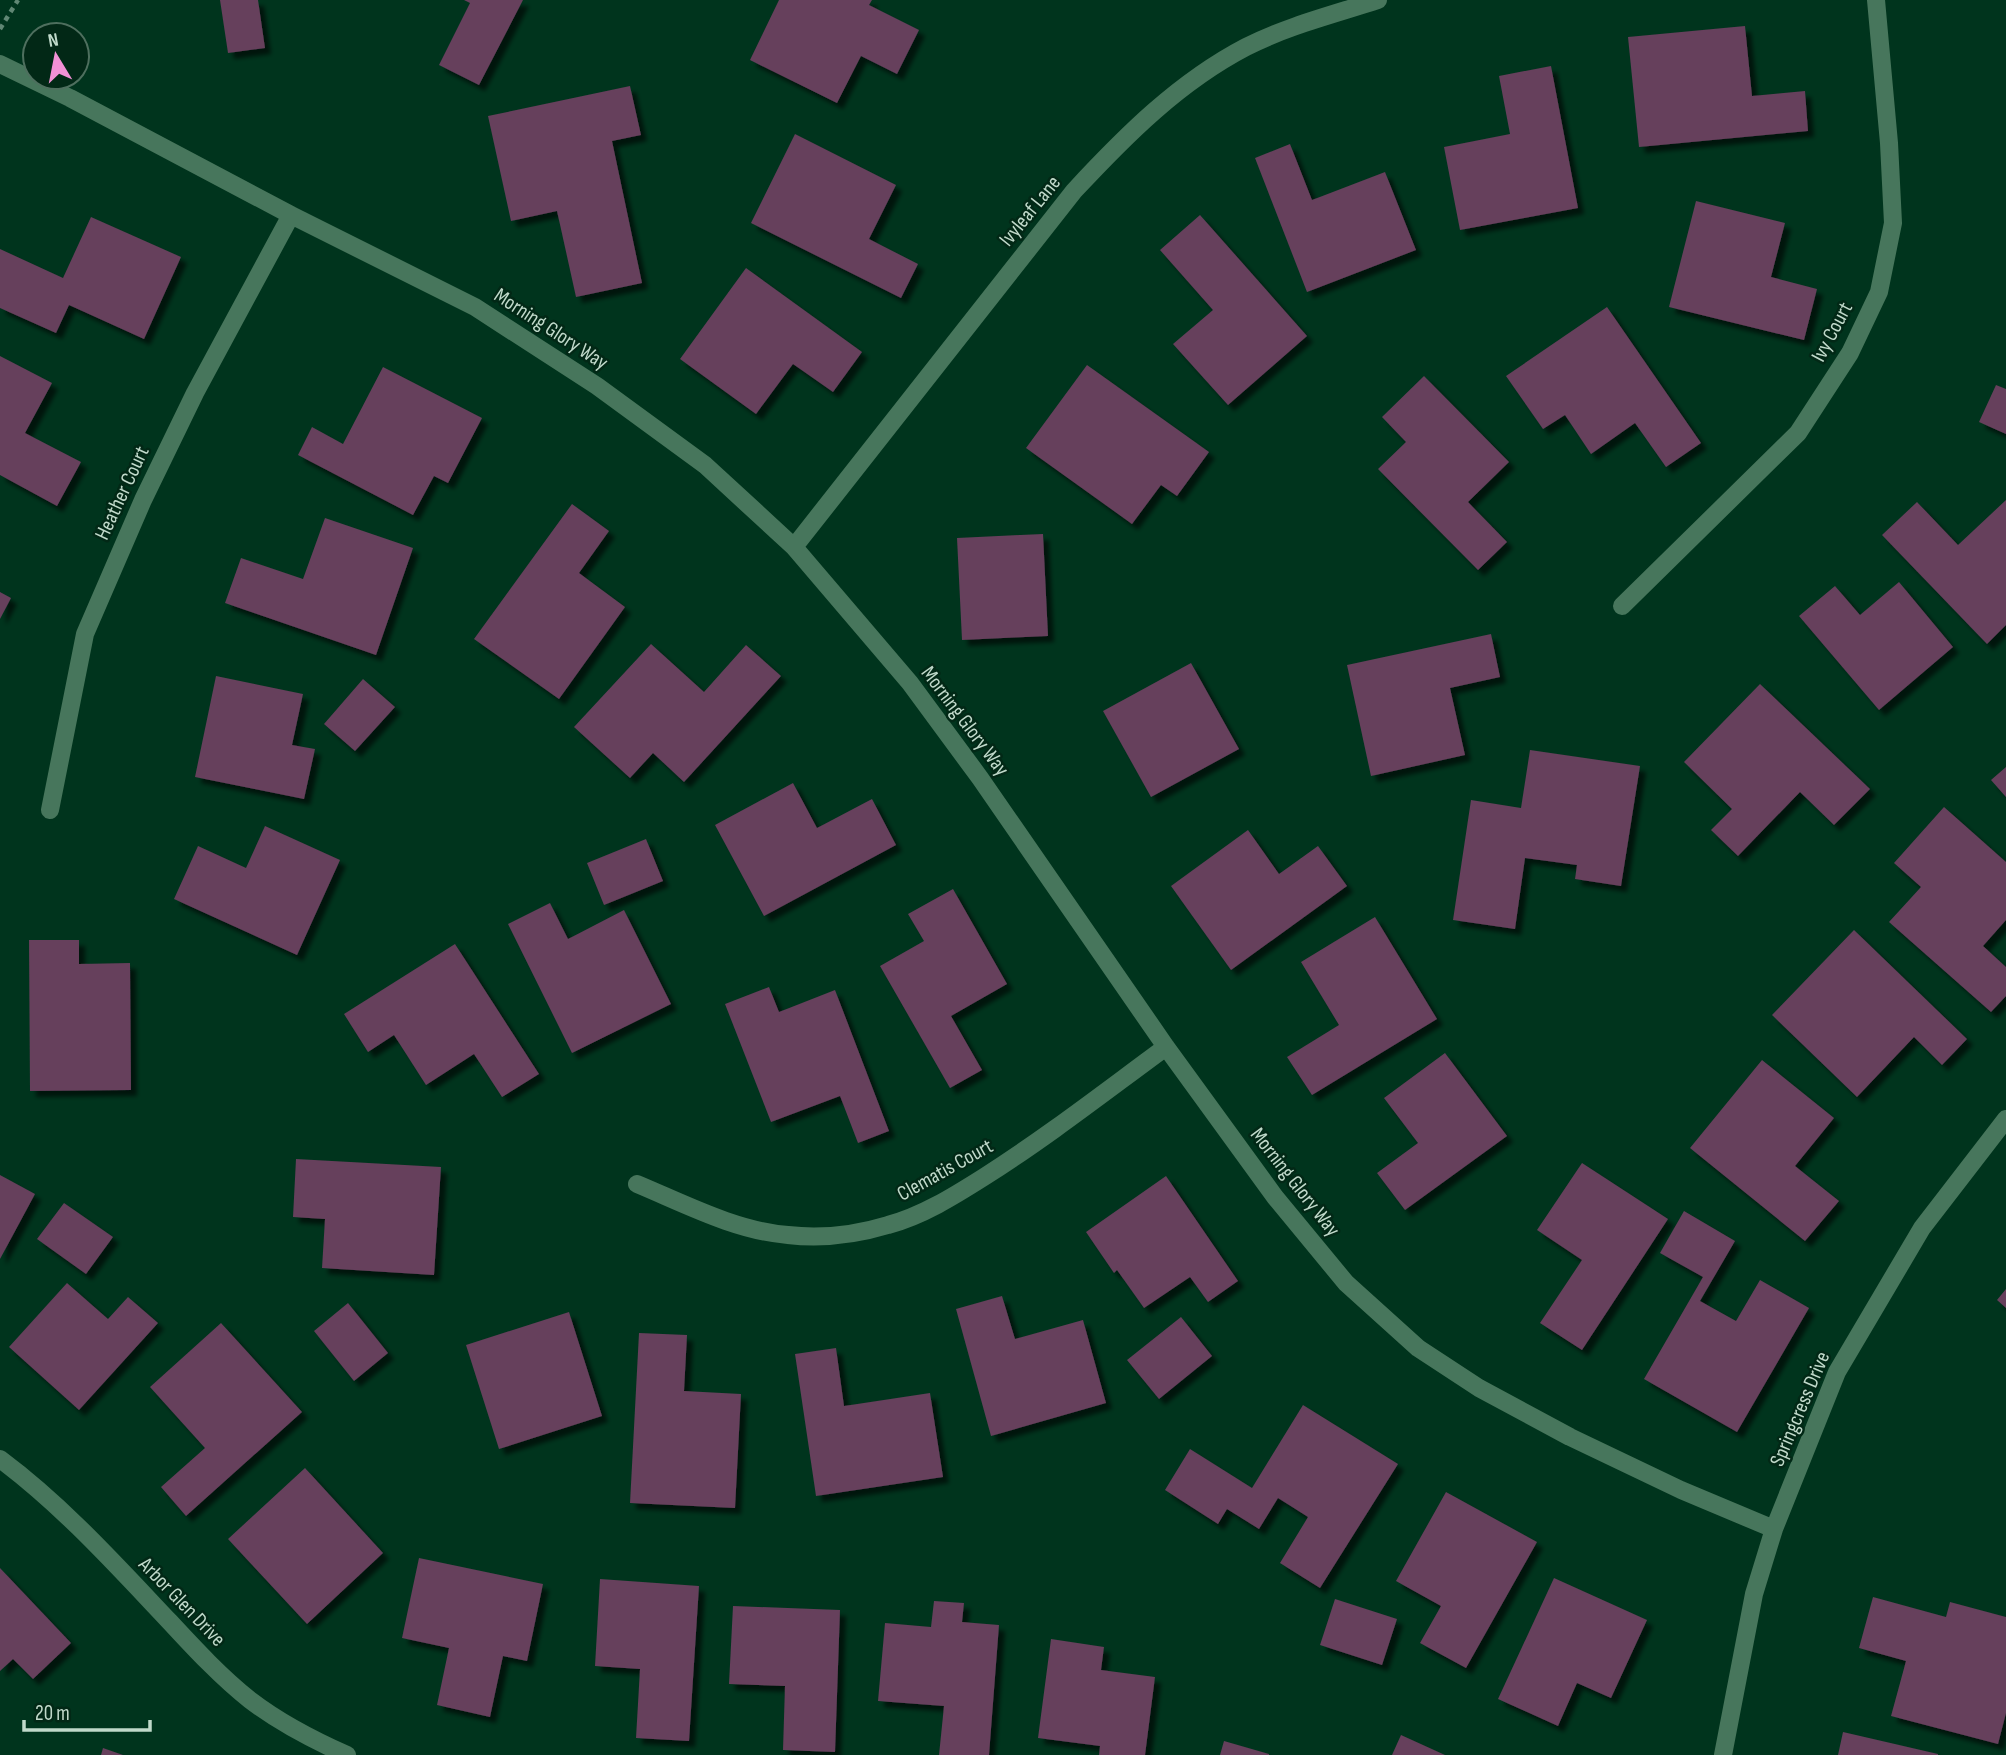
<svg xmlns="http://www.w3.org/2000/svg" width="2006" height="1755" font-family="'Sofia Sans Condensed',sans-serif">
  <defs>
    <filter id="shadow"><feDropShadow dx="6" dy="6" stdDeviation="2" flood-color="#0009"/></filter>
  </defs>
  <rect width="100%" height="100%" fill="#00341d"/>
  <!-- building -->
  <path fill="#663f5b" filter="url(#shadow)" d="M220 0H258L265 48 228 53Z
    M464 0H523L479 85 439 65 470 3Z
    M779 0H872L869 5 919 30 897 74 861 56 837 103 750 60Z
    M1745 26 1752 96 1805 91 1808 131 1639 147 1628 37Z
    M1551 66 1578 208 1460 230 1444 147 1510 134 1499 76Z
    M630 86 641 135 612 141 642 283 576 297 557 211 511 221 488 116Z
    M795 134 896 185 869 239 918 264 901 298 751 223Z
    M1290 144 1312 200 1385 172 1416 250 1307 292 1255 158Z
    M1696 201 1785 223 1771 277 1817 289 1804 340 1669 307Z
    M1200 215 1307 336 1228 405 1173 344 1213 310 1160 250Z
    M91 217 181 257 144 339 69 305 56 333 0 308V249L63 278Z
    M746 268 862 352 833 392 793 364 756 414 680 359Z
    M1607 307 1701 443 1666 467 1635 423 1591 454 1565 415 1543 429 1506 376Z
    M0 356 52 383 25 433 81 462 57 506 0 475Z
    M1087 365 1209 452 1177 496 1161 485 1132 524 1026 448Z
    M383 367 482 418 448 483 434 476 413 515 298 455 312 427 343 444Z
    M1424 376 1509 462 1468 502 1507 542 1478 570 1378 469 1406 442 1382 417Z
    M1996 385 2006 389V434L1979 422Z
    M2006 500V625L1987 644 1882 535 1917 502 1958 545Z
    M572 504 609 531 579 573 625 607 559 699 474 639Z
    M325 518 413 548 376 655 225 603 241 558 303 579Z
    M1043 534 1048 636 962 640 957 538Z
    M1899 582 1953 647 1879 710 1799 616 1835 586 1860 615Z
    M0 592 11 598 0 619Z
    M1491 634 1500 677 1450 688 1465 755 1371 776 1347 665Z
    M651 644 704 692 746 645 781 676 684 782 653 753 630 778 574 727Z
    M1191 663 1239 749 1151 797 1103 711Z
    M216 676 303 694 292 745 315 749 304 799 195 777Z
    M363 679 395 707 355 751 324 724Z
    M1760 684 1870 789 1834 825 1800 792 1738 856 1711 830 1732 809 1684 762Z
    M1530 750 1640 766 1621 886 1575 879 1577 865 1525 858 1515 929 1453 920 1471 800 1521 808Z
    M2006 767V797L1991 780Z
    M793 783 817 828 872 799 896 845 764 916 715 825Z
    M1944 807 2006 862V920L1983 946 2006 967V996L1991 1012 1889 922 1921 887 1894 863Z
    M265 826 340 860 297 955 174 899 198 846 246 868Z
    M1248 830 1279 874 1318 846 1347 886 1231 970 1171 886Z
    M646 839 663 881 604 905 587 863Z
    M953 889 1007 984 951 1016 982 1070 950 1088 880 966 924 941 908 914Z
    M550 903 568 939 624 910 671 1004 572 1053 508 924Z
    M1375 917 1437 1019 1312 1095 1287 1057 1339 1025 1301 962Z
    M1854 930 1967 1039 1942 1065 1914 1037 1857 1097 1772 1015Z
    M29 940H79V964L130 963 131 1090 30 1091Z
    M455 944 539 1074 502 1097 474 1054 426 1085 394 1035 368 1052 344 1014Z
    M769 987 779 1012 835 990 889 1131 858 1143 840 1096 771 1122 725 1004Z
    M1445 1053 1507 1136 1405 1210 1377 1173 1418 1143 1384 1098Z
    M1762 1060 1834 1118 1795 1166 1839 1201 1805 1241 1690 1148Z
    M296 1159 441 1167 434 1275 322 1268 325 1219 293 1217Z
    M1582 1163 1668 1219 1582 1350 1540 1323 1582 1260 1537 1230Z
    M0 1175 35 1194 0 1259Z
    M1166 1176 1238 1281 1208 1302 1190 1277 1144 1308 1117 1270 1114 1273 1086 1232Z
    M64 1203 113 1237 86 1274 37 1239Z
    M1684 1211 1735 1241 1700 1301 1736 1321 1760 1280 1809 1308 1737 1432 1644 1379 1703 1277 1660 1253Z
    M67 1283 108 1319 128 1297 158 1323 79 1410 9 1347Z
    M2006 1289V1308L1997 1300Z
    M1002 1296 1015 1339 1083 1320 1106 1403 991 1436 956 1309Z
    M348 1303 388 1353 354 1381 314 1331Z
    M569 1312 602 1416 499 1449 466 1345Z
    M1181 1317 1212 1356 1159 1399 1127 1360Z
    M221 1323 302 1412 186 1516 161 1487 205 1448 150 1387Z
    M639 1333 687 1335 684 1391 741 1394 735 1508 630 1503Z
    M836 1348 844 1406 930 1393 943 1477 816 1496 795 1354Z
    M1303 1405 1398 1464 1320 1588 1280 1563 1308 1517 1278 1498 1259 1529 1227 1509 1218 1524 1165 1490 1190 1449 1252 1488Z
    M305 1468 383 1553 307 1624 228 1539Z
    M1446 1492 1537 1542 1466 1668 1420 1643 1441 1606 1396 1581Z
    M419 1558 543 1584 527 1661 503 1656 490 1717 437 1705 449 1648 402 1638Z
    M0 1568 71 1643 33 1679 13 1659 0 1671Z
    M1554 1578 1647 1620 1611 1698 1577 1683 1558 1726 1498 1699Z
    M600 1579 699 1586 689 1741 636 1738 640 1669 595 1666Z
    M1873 1597 1946 1617 1950 1602 2006 1617V1713L1998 1744 1891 1716 1906 1661 1859 1648Z
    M1335 1599 1397 1619 1382 1665 1320 1645Z
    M934 1601 964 1603 962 1622 999 1625 989 1755H939L944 1706 878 1701 885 1623 931 1627Z
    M733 1606 840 1610 835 1752 783 1750 785 1686 729 1684Z
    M1051 1639 1104 1647 1101 1670 1155 1677 1145 1755H1099L1100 1746 1038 1738Z
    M1843 1732 1938 1754V1755H1838Z
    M1401 1735 1445 1755H1392Z
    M1224 1741 1269 1754V1755H1220Z
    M103 1748 123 1755H101Z"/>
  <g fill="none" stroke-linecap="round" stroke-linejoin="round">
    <!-- path -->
    <path stroke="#608774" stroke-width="4.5" stroke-dasharray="5 5" stroke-linecap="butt" d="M0 29 18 0"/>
    <!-- minor -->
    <path stroke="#47765c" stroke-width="18" d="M0 64 70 98 291 215 475 307 597 386 705 465 794 547 910 683 980 778 1166 1047 1275 1197 1346 1283 1418 1348 1479 1388 1570 1437 1681 1490 1774 1529
      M794 547 1074 191C1126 135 1179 82 1246 47 1287 26 1335 14 1378 0
      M1622 606 1798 433 1850 353 1879 292 1893 223 1889 143 1876 0
      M50 810 85 634 143 500 195 393 291 215
      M637 1184C685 1204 736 1231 788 1235 822 1239 855 1235 888 1225 922 1216 954 1196 984 1177 1047 1137 1106 1091 1166 1047
      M0 1459C63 1506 116 1565 170 1622 195 1649 221 1677 250 1700 280 1723 313 1740 347 1755
      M1723 1755 1754 1594 1774 1529 1837 1372 1922 1228 2006 1119"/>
  </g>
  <g text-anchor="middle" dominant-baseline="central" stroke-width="5" stroke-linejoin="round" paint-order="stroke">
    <!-- street labels -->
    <g font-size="21" fill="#c0d9ca" stroke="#022816">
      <text transform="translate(1030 211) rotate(-51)">Ivyleaf Lane</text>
      <text transform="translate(551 329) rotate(33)">Morning Glory Way</text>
      <text transform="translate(1832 332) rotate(-62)">Ivy Court</text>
      <text transform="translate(122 493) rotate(-65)">Heather Court</text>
      <text transform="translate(965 721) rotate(53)">Morning Glory Way</text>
      <text transform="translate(945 1170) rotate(-29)">Clematis Court</text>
      <text transform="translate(1295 1182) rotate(52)">Morning Glory Way</text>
      <text transform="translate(1800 1409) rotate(-67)">Springcress Drive</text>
      <text transform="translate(182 1602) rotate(46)">Arbor Glen Drive</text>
    </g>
  </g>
  <!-- north arrow -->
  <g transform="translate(56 56) rotate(350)"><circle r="33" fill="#022816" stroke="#4e6f5e" stroke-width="2"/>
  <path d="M0-5L12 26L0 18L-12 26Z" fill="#f291d6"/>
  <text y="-10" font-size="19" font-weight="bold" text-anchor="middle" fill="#c0d9ca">N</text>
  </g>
  <!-- scale -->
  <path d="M24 1720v10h126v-10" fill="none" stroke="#c0d9ca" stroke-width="3.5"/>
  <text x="35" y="1720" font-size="21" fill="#c0d9ca" stroke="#022816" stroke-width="5" paint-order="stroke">20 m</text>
</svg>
